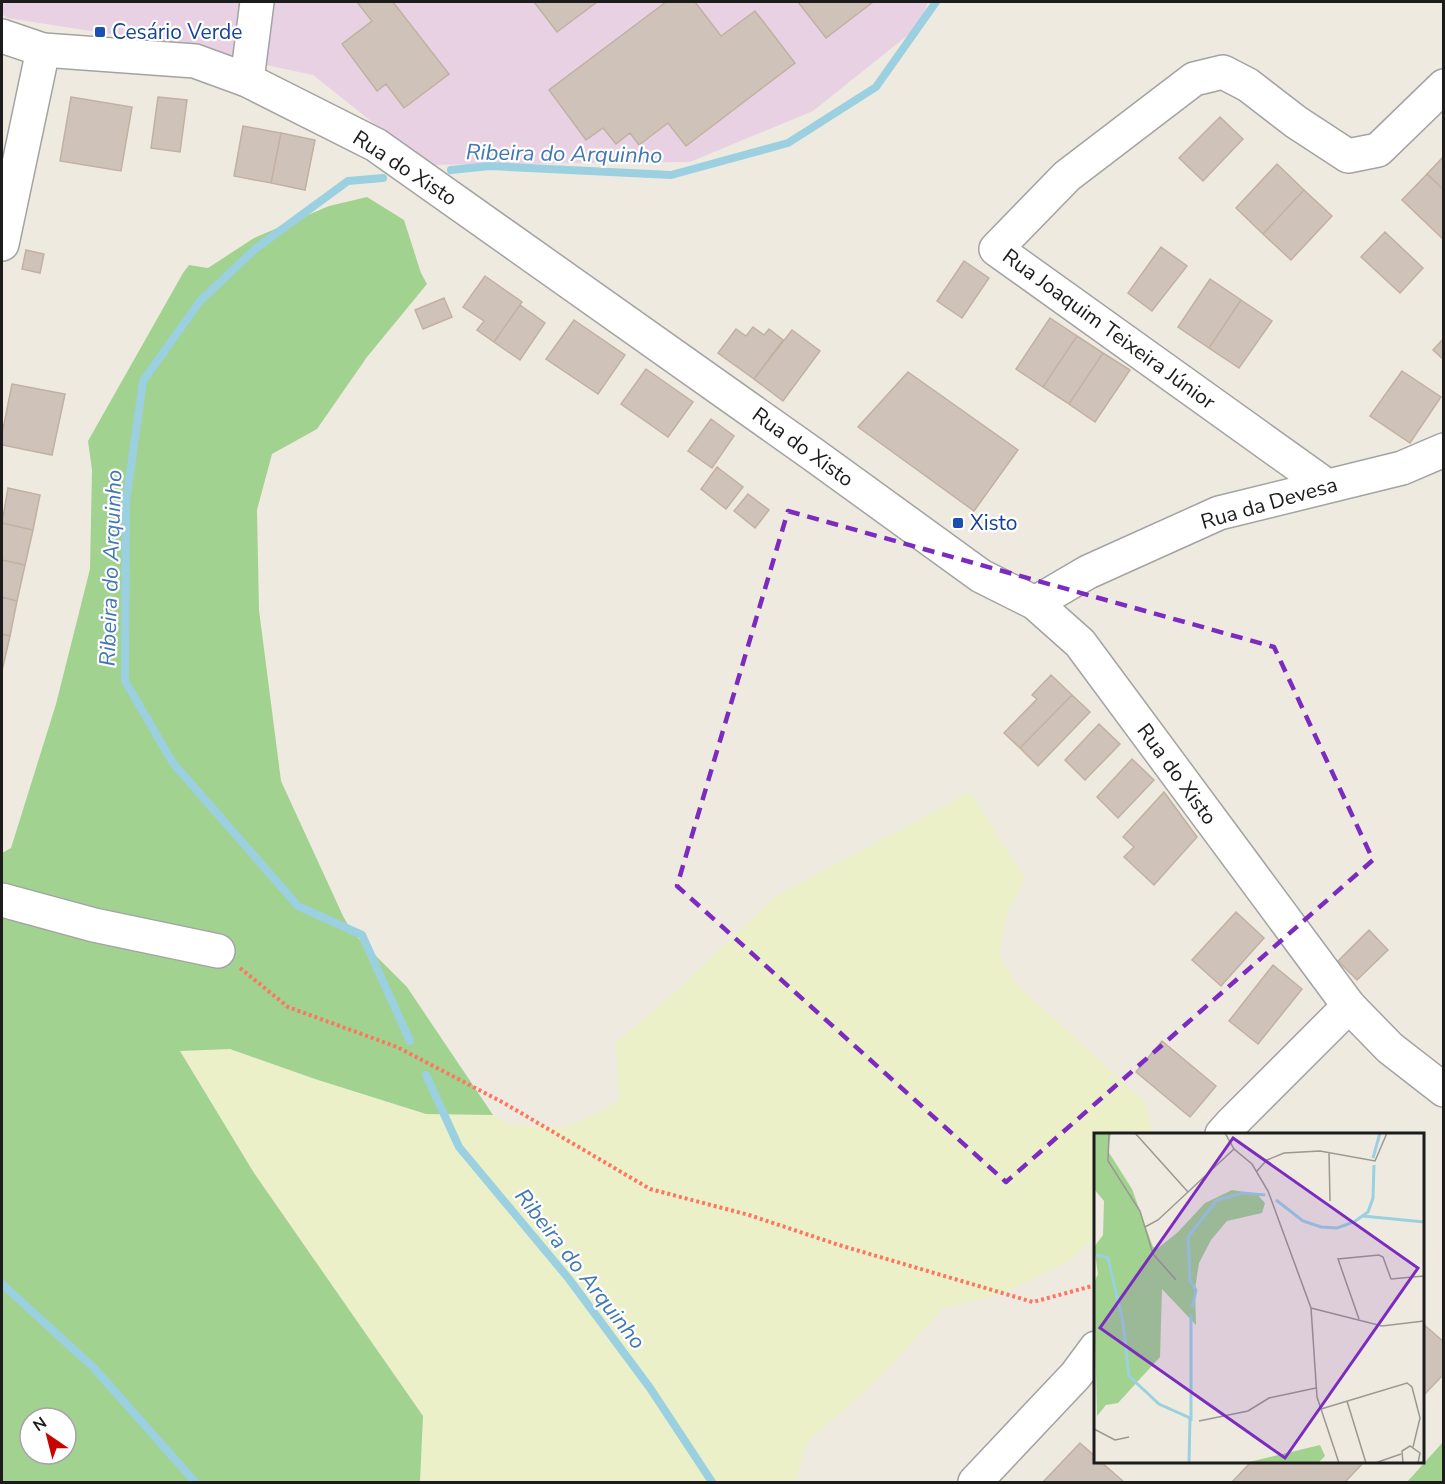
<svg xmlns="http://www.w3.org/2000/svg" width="1445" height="1484" font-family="'Nunito Sans',sans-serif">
  <rect width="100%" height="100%" fill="#efeae0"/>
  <!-- industrial -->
  <path fill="#e9d1e4" d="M2 2H928L918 27 813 111 690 162 426 165 313 75 142 39 7 18 2 14Z"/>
  <!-- farmland -->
  <path fill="#ecf0c9" d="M970 792 1025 878 1007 914 999 954 1017 985 1146 1103 1152 1134H1096L1095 1237 1069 1261 1002 1294 944 1308 872 1385 808 1441 795 1482H420L423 1416 254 1173 180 1051 230 1049 315 1079 426 1114 493 1115 512 1125 568 1127 619 1101 616 1042 672 995 776 896Z"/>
  <!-- forest -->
  <path fill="#a2d290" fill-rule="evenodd" d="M367 197 404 220 421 273 427 284 367 357 317 429 272 454 257 510 259 610 281 781 343 916 352 932 407 987 493 1115 426 1114 315 1079 230 1049 180 1051 254 1173 423 1416 420 1482H2V853L11 848 56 704 90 569 92 470 88 441 183 273 189 265 208 268 254 238 329 206ZM30 1418H66V1454H30Z
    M1443 1442V1482H1407Z"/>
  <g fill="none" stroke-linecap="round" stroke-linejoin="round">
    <!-- stream -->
    <path stroke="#9bd0e1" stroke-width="8" d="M451 170 490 166 671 175 788 143 876 87 936 2
      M383 178 348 181 255 249 200 301 143 381 126 502 125 681 173 763 298 906 362 935 410 1041
      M426 1075 459 1147 569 1279 650 1388 712 1482
      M2 1284 94 1368 195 1482"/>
  </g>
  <!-- building -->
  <path fill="#cfc3b9" stroke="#c2b0a1" stroke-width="1.5" d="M357 2H393L449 74 404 108 386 84 377 91 342 44 372 21Z
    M534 2H597L557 32Z
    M666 2H695L721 36 755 11 795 63 686 146 668 123 639 145 630 133 616 144 603 128 586 140 549 90Z
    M798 2H873L826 38Z
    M71 97 132 107 121 171 60 161Z
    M158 97 187 100 180 152 151 148Z
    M1220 117 1243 139 1203 181 1179 158Z
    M243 126 281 133 271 183 234 176Z
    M281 133 315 140 305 190 271 183Z
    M1444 156V190L1427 174Z
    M1277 164 1304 190 1263 234 1236 208Z
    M1427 174 1444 190V240L1402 200Z
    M1304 190 1332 216 1291 260 1263 234Z
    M1385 232 1423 268 1400 293 1361 257Z
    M1161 247 1187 266 1152 311 1128 293Z
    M26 250 44 254 40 273 22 269Z
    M964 261 989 278 962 318 937 301Z
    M485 276 522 302 494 342 477 330 484 321 463 307Z
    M1210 279 1241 300 1209 348 1178 327Z
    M444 298 452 317 423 329 415 310Z
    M1241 300 1272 321 1239 368 1209 348Z
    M520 305 545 323 520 360 494 342Z
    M1050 318 1077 336 1043 387 1016 369Z
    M574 320 625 355 598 394 546 359Z
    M753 327 764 335 769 329 783 340 754 379 718 353 736 329 746 336Z
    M792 330 820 351 783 401 754 379Z
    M1077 336 1103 353 1069 404 1043 387Z
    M1444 338V360L1433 350Z
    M1103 353 1130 370 1095 422 1069 404Z
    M646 369 693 402 668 437 621 404Z
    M1402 371 1441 397 1410 443 1370 416Z
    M908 372 1018 450 974 511 858 427Z
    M12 384 65 394 52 455 2 445V434Z
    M711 419 734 436 712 468 688 451Z
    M717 467 743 487 726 509 701 489Z
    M8 488 40 495 33 530 2 523Z
    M748 494 769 510 755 528 734 511Z
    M2 523 33 530 25 565 2 560Z
    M2 560 25 565 17 601 2 597Z
    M2 597 17 601 10 636 2 634Z
    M2 634 10 636 2 671Z
    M1051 675 1072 695 1020 748 1004 733 1037 699 1032 695Z
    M1072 695 1090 712 1038 766 1020 748Z
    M1099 724 1120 744 1085 780 1065 760Z
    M1132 759 1154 780 1118 818 1097 797Z
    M1164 792 1197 837 1154 885 1124 857 1134 847 1123 837Z
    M1236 912 1264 938 1221 986 1192 960Z
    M1369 930 1388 950 1357 980 1338 961Z
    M1273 965 1302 989 1258 1044 1229 1021Z
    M1162 1041 1216 1086 1190 1117 1136 1072Z
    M1422 1323 1444 1342V1374L1422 1397Z
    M1080 1443 1096 1457V1462H1101L1124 1482H1043Z
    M1251 1462H1364L1345 1482H1232Z"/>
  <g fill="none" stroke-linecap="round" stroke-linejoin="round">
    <!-- minor casing -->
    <g stroke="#a3a3a3" stroke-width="36">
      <path id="minor" d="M247 80 257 2
        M2 244 43 50
        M1327 486 996 249 1067 176 1194 79 1223 72 1248 85 1296 122 1348 156 1378 150 1444 86
        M1035 603 1088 572 1219 513 1402 468 1444 450
        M2 900 94 925 218 951
        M1222 1134 1231 1124 1349 1006
        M975 1482 1076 1375 1096 1348"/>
    </g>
    <!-- tertiary casing -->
    <g stroke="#a3a3a3" stroke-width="36">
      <path id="tertiary" d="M2 36 43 50 195 61 247 80 376 145 814 455 981 576 1035 603 1080 643 1349 1006 1390 1048 1444 1090"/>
    </g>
    <!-- path -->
    <path stroke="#ff7561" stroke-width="4" stroke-dasharray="3 3" stroke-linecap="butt" d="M240 968 288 1007 397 1047 504 1103 650 1189 749 1215 839 1245 1033 1302 1096 1285"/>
    <!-- minor -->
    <use href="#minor" stroke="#fff" stroke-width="33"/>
    <!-- tertiary -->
    <use href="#tertiary" stroke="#fff" stroke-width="33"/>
  </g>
  <!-- marked area -->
  <path fill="none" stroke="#7b2cbf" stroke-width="4.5" stroke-dasharray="12 8" stroke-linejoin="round" d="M788 511 1274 647 1373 860 1006 1182 677 886Z"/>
  <!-- markers -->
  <g fill="#1a4fb4" stroke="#fff" stroke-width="2">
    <rect x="94" y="26" width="12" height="12" rx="3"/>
    <rect x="952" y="517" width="12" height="12" rx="3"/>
  </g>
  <g text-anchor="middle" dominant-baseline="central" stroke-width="4.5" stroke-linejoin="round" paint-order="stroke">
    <!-- transit labels -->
    <g font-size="21" fill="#164399" stroke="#fff" text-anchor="start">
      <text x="112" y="32">Cesário Verde</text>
      <text x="970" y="523">Xisto</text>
    </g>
    <!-- street labels -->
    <g font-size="21" fill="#1c1c1c" stroke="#fff">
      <text transform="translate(405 168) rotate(33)">Rua do Xisto</text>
      <text transform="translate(1109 329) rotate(36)">Rua Joaquim Teixeira Júnior</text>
      <text transform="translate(803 447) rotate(36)">Rua do Xisto</text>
      <text transform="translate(1269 503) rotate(-16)">Rua da Devesa</text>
      <text transform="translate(1177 774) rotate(54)">Rua do Xisto</text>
    </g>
    <!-- water labels -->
    <g font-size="22" font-style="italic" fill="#4077b4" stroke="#fff">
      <text transform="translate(564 154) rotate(1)">Ribeira do Arquinho</text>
      <text transform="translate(111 568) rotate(-88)">Ribeira do Arquinho</text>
      <text transform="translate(580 1269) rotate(52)">Ribeira do Arquinho</text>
    </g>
  </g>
  <!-- overview -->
  <g transform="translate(1094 1133)">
    <rect width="330" height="330" fill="#efeae0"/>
    <path d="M0 0H17L14 18 38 56 59 114 64 115 83 100 111 70 138 57 163 61 171 70 168 80 133 88 117 107 105 130 101 156 102 192 68 156 66 224 24 270 12 272 3 283 0 150 4 141 0 114 9 102 10 68 0 56ZM226 312 231 323 224 330H151Z" fill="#a2d290"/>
    <path fill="none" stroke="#9bd0e1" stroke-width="3" d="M279 25 286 0M182 67 209 88 227 94 243 95 260 89 274 79 279 65 280 32M269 83 330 89M0 121 14 125 29 189 35 243 65 271 96 285 95 330M98 175 102 157 96 148 94 104 123 67 149 60 171 62M97 288V181"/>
    <path fill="none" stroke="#9b9892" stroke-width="1.5" d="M15 0 14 28 46 78 59 121 82 147M41 0 94 59M131 0 140 16 158 31 174 58 217 175 223 264 245 330M235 19 236 68M163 38 173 27 190 20 226 18 281 28 293 0M51 94 64 87 140 16M217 175 288 193 330 188M265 186 244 126 285 122 289 124 297 146 330 143M253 268 272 330M227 276 313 250 318 254 326 285 319 314M105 288 154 278 175 265 222 255M0 296 21 307 35 304M281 330 307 321M309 330 308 318 316 313 326 320 324 330"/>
    <path fill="#7b2cbf" fill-opacity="0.15" stroke="#7b2cbf" stroke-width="3" d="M139 5 324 135 191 325 6 195Z"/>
    <rect width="330" height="330" fill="none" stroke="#1c1c1c" stroke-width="3"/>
  </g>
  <!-- border -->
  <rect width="1445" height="1484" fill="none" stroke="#1c1c1c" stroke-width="6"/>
  <!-- north arrow -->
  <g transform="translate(48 1436) rotate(325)"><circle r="28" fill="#ffffff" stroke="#a4a4a4" stroke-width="1.5"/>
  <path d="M0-4.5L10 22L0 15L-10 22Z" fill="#c80400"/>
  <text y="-9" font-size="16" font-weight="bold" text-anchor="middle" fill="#1c1c1c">N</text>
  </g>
</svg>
